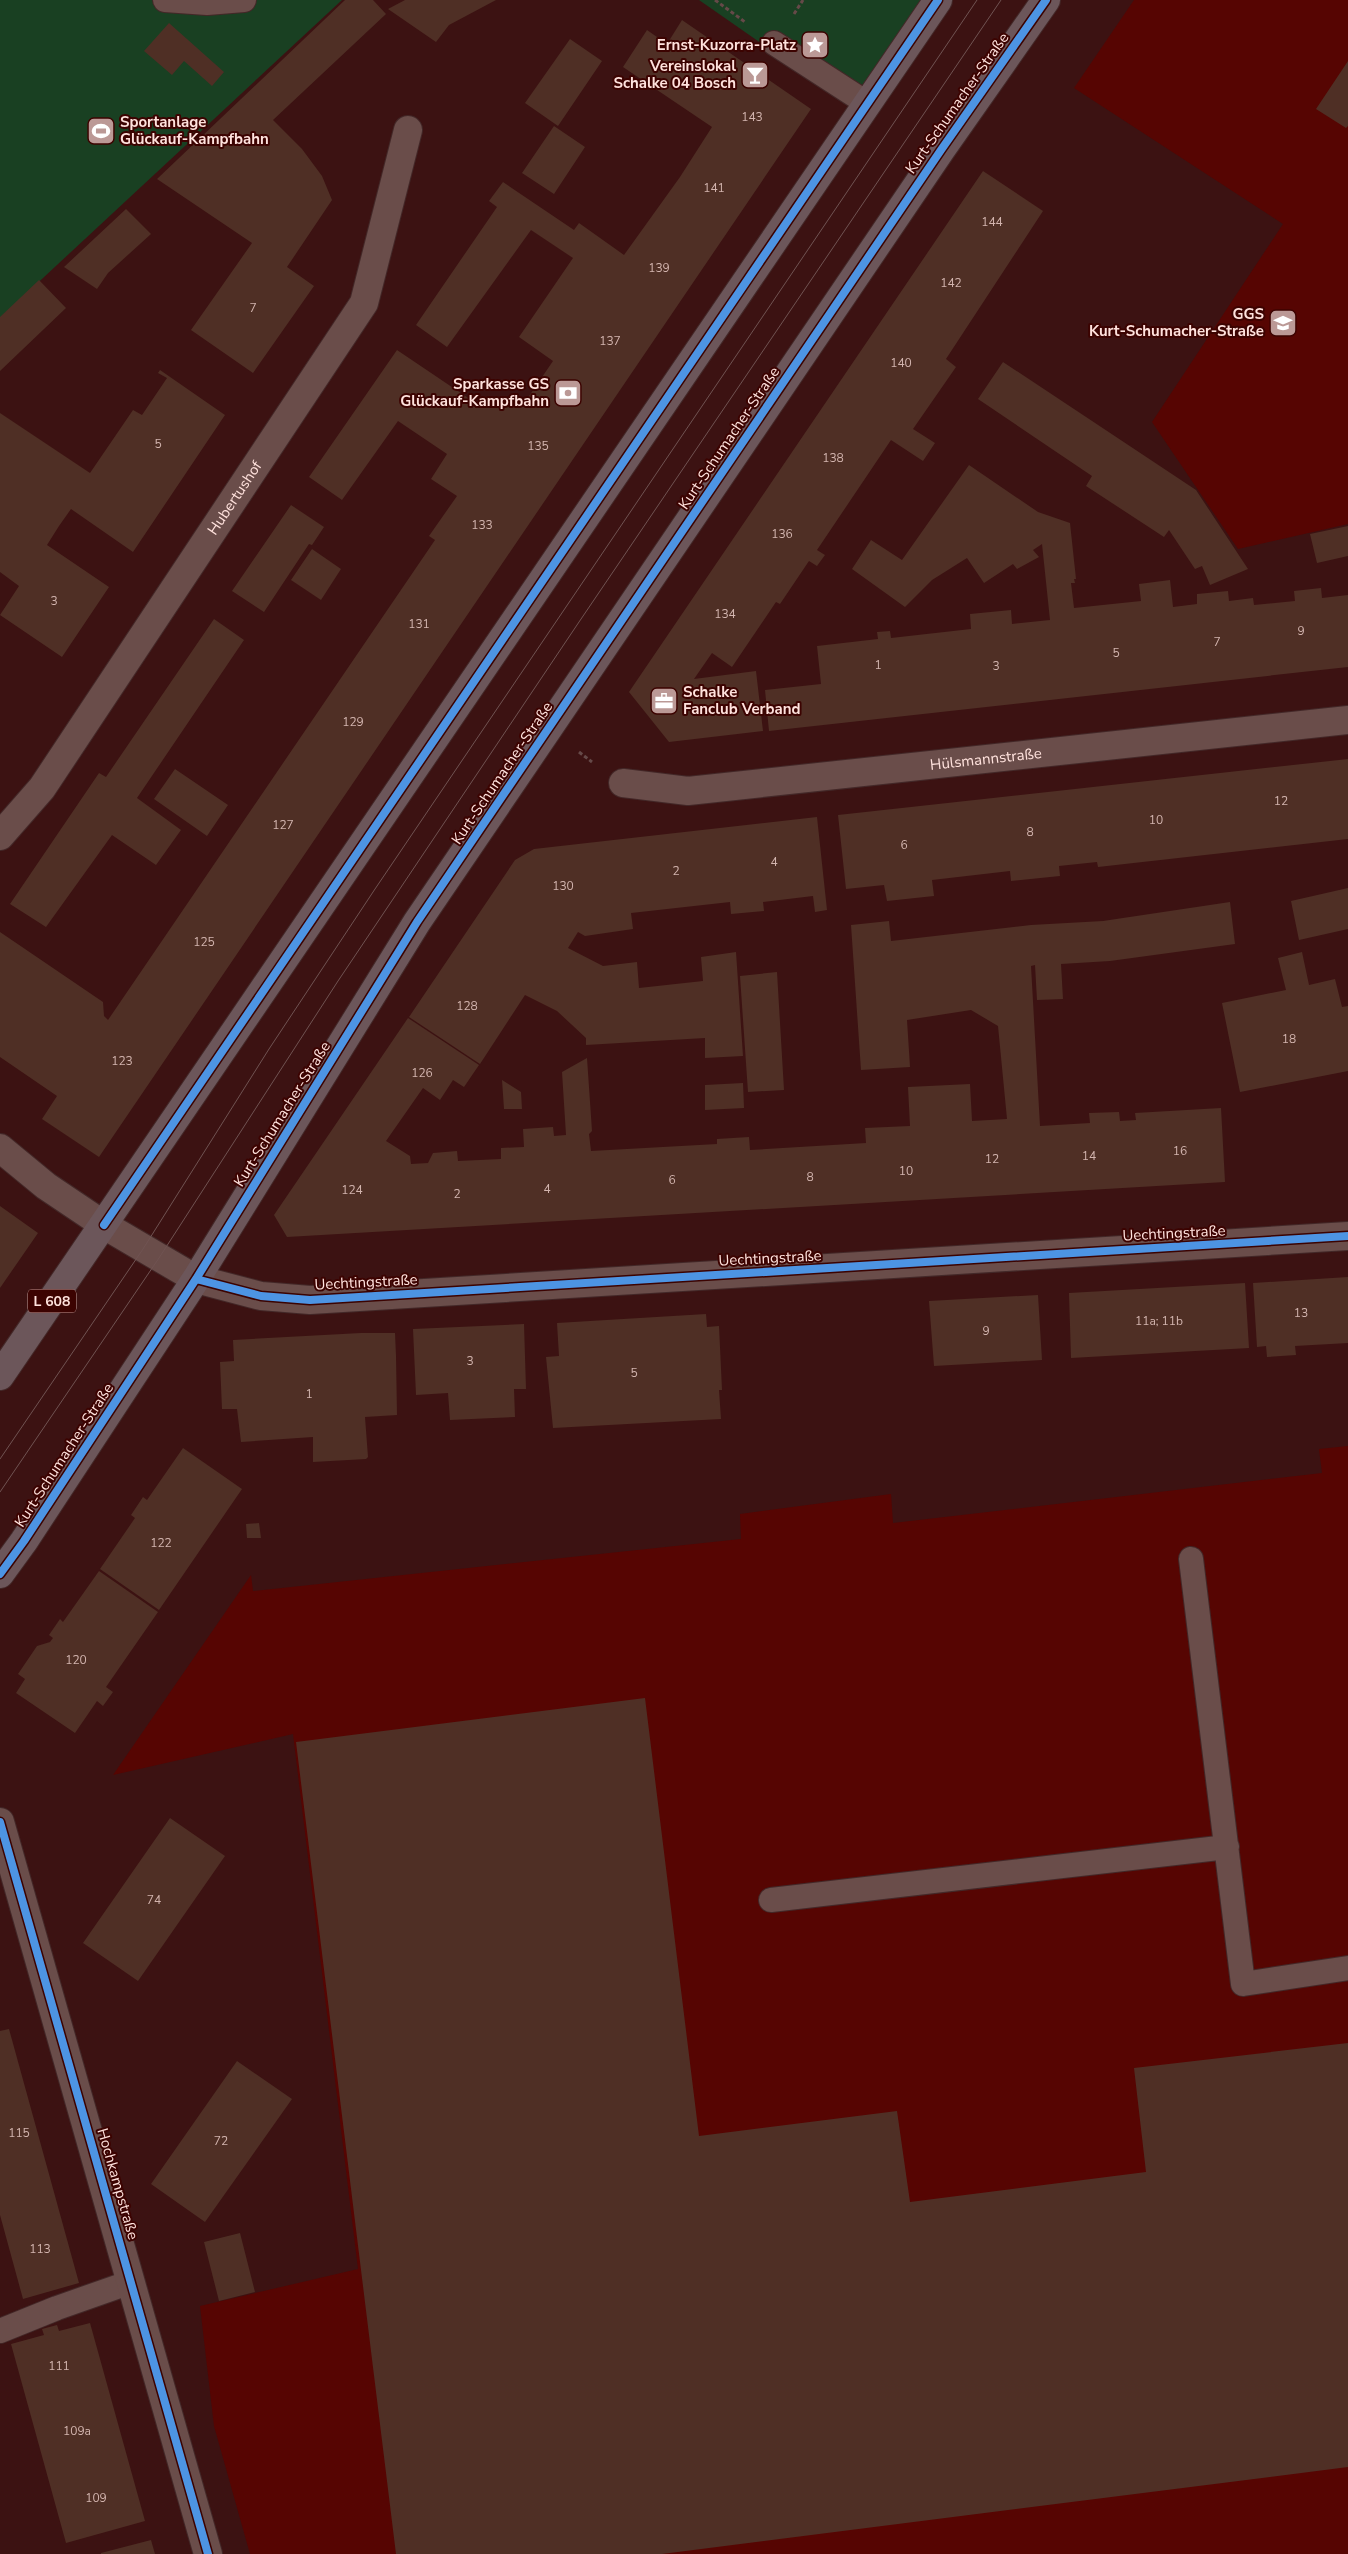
<svg xmlns="http://www.w3.org/2000/svg" width="1348" height="2554" font-family="'Nunito Sans',sans-serif">
  <rect width="100%" height="100%" fill="#3c1212"/>
  <!-- built -->
  <path fill="#560502" d="M1134 0H1348V524L1238 549 1152 422 1283 224 1074 88Z
    M1348 1446V2554H250L214 2426 200 2306 358 2269 293 1734 113 1775 251 1575 253 1591 741 1539 740 1514 891 1494 893 1523 1322 1473 1319 1449Z"/>
  <!-- green -->
  <path fill="#194022" d="M0 0H342L0 318Z
    M699 0H928L854 108Z"/>
  <!-- building -->
  <path fill="#4f2f25" d="M345 0H373L386 14 273 120 302 149 322 176 332 200 287 267 314 286 253 373 191 330 252 243 157 179Z
    M405 0H496L449 25 436 42 388 9Z
    M682 20 811 109 99 1157 42 1119 57 1096 0 1057V932L103 1002 104 1016 108 1020 435 540 429 536 457 496 431 479 447 454 398 421 342 500 309 477 397 350 483 408 503 398H514L525 402 553 361 519 337 573 258 531 230 447 347 416 325 497 207 489 201 503 182 574 230 579 223 624 255 680 177 712 127 623 67 647 30 667 44Z
    M169 23 224 72 212 86 184 61 172 75 144 51Z
    M570 39 602 61 558 126 525 103Z
    M1348 61V126L1346 128 1316 109Z
    M554 126 585 147 554 194 522 173Z
    M983 171 1043 211 946 359 956 367 913 429 935 443 923 461 891 440 817 550 825 555 817 566 809 561 780 604 776 602 732 667 712 653 694 679 756 671 763 731 669 742 629 692Z
    M126 209 151 234 108 273 97 289 64 267Z
    M39 280 66 308 0 371V317Z
    M1003 362 1196 490 1248 569 1210 585 1202 566 1195 569 1169 530 1164 537 1086 486 1092 476 978 399Z
    M160 370 225 415 133 552 71 509 59 526 47 545 109 587 62 657 0 615 19 586 0 572V413L90 473 133 410 142 415 167 378 158 373Z
    M969 465 1038 512 1070 523 1076 579H1074L1075 583H1071L1074 608 1141 601 1139 584 1170 580 1173 607 1197 604V594L1228 591 1229 601 1253 598 1254 605 1295 601 1294 591 1321 588 1322 598 1348 595V667L769 731 765 690 821 684 817 646 878 639 877 632 890 631 891 638 971 629 970 614 1011 610 1012 624 1050 620 1042 544 1033 550 1039 557 1017 569 1013 564 984 583 967 558 932 580 905 607 852 569 871 540 902 560Z
    M291 505 324 527 312 545 309 544 264 612 232 591Z
    M1348 526V556L1317 563 1310 534Z
    M312 549 341 569 321 600 291 580Z
    M214 619 244 640 137 798 181 830 156 865 112 835 46 927 10 904 99 773 106 777Z
    M1348 759V839L1098 867 1097 862 1059 866 1060 876 1011 881 1010 871 932 880 934 896 887 901 884 885 846 889 838 815Z
    M175 769 228 805 207 836 154 799Z
    M817 817 827 910 815 912 813 896 763 902 764 911 731 914 730 902 631 913 633 929 585 936 578 932 568 948 603 966 637 962 639 988 703 981 701 957 736 952 743 1056 705 1058V1038L586 1045V1038L557 1011 525 995 480 1064 409 1017 515 860 534 849Z
    M1348 888V929L1299 940 1291 901Z
    M1230 902 1235 944 1110 961 1061 964 1063 999 1037 1000 1035 965 1031 966 1040 1126 1090 1123 1089 1113 1119 1112 1120 1121 1136 1120 1135 1113 1221 1108 1225 1182 287 1237 274 1215 408 1018 479 1065 464 1087 453 1080 440 1100 423 1088 386 1141 410 1156 411 1164 428 1163 433 1153 457 1151 458 1161 501 1159V1148L524 1147 523 1129 553 1127 554 1136 566 1135 562 1072 587 1058 592 1131 589 1134 591 1151 717 1144V1139L749 1137 750 1150 866 1143 865 1128 910 1126 908 1087 970 1084 972 1121 1007 1119 998 1026 971 1010 907 1020 910 1067 861 1070 851 925 889 921 891 941 1031 925 1103 921Z
    M1302 952 1309 985 1335 979 1342 1007 1348 1006V1071L1240 1092 1222 1003 1286 990 1278 958Z
    M777 972 784 1090 748 1092 740 976Z
    M502 1080 521 1092 522 1109H504Z
    M743 1083 744 1108 705 1110V1085Z
    M0 1206 38 1233 0 1288Z
    M1348 1277V1343L1295 1346 1296 1355 1267 1357 1266 1346 1257 1347 1253 1283Z
    M1245 1283 1249 1348 1071 1358 1069 1293Z
    M1038 1295 1042 1360 934 1366 929 1301Z
    M706 1314 707 1327 719 1326 722 1390H719L721 1419 553 1428 546 1357 559 1356 557 1323Z
    M524 1324 526 1389H514L515 1417 450 1420 448 1393 416 1395 413 1329Z
    M361 1333H395L396 1356 397 1415 365 1417 368 1457 366 1459 313 1462V1437L241 1442 237 1409H222L220 1362 234 1361 233 1340Z
    M183 1448 242 1489 159 1610 100 1569 135 1518 131 1515 143 1497 147 1500Z
    M259 1523 261 1538H247L246 1524Z
    M99 1571 158 1612 106 1687 113 1692 103 1706 97 1701 75 1733 16 1693 25 1679 18 1674 37 1646 50 1642 53 1638 49 1635 60 1619 63 1622Z
    M645 1698 699 2136 897 2111 910 2202 1146 2172 1134 2068 1348 2043V2467L662 2554H396L296 1742Z
    M170 1818 225 1856 138 1981 83 1943Z
    M9 2029 79 2283 23 2299 0 2215V2031Z
    M237 2061 292 2099 205 2222 151 2184Z
    M240 2233 255 2292 219 2301 204 2242Z
    M90 2323 145 2521 66 2543 11 2344 44 2335 42 2329 57 2325 59 2331Z
    M151 2540 155 2554H101V2553Z"/>
  <g fill="none" stroke-linecap="round" stroke-linejoin="round">
    <!-- lane casing -->
    <g stroke="#432828" stroke-width="26">
      <path id="lane" d="M165 0 207 3 244 0
        M774 43 868 104
        M1191 1559 1243 1984 1348 1968
        M771 1900 1227 1847
        M0 2331 57 2308 131 2282"/>
    </g>
    <!-- street casing -->
    <g stroke="#432828" stroke-width="30">
      <g id="street">
        <path id="s1" d="M623 783 688 791 1348 720"/>
        <path id="s2" d="M0 836 42 788 364 303 408 130"/>
        <path d="M0 1148 46 1186 104 1225"/>
      </g>
    </g>
    <!-- secondary casing -->
    <g stroke="#432828" stroke-width="30">
      <path id="secondary" d="M104 1225 196 1279 261 1296 310 1300 1348 1236
        M0 1822 208 2554"/>
    </g>
    <!-- primary casing -->
    <g stroke="#432828" stroke-width="30">
      <path id="primary" d="M0 1376 938 0
        M0 1574 24 1541 196 1279 417 922 941 150 1046 0"/>
    </g>
    <!-- path -->
    <path stroke="#654948" stroke-width="3" stroke-dasharray="4 2.5" stroke-linecap="butt" d="M715 0 745 22
      M794 14 803 0
      M579 752 592 762"/>
    <!-- lane -->
    <use href="#lane" stroke="#6a4d4a" stroke-width="24"/>
    <!-- street -->
    <use href="#street" stroke="#6a4d4a" stroke-width="28"/>
    <!-- secondary -->
    <use href="#secondary" stroke="#6a4d4a" stroke-width="28"/>
    <!-- primary -->
    <use href="#primary" stroke="#6c565a" stroke-width="28"/>
    <!-- tram -->
    <path stroke="#705352" stroke-width="1" d="M0 1459 143 1249 269 1049 375 889 977 0
      M0 1492 159 1258 338 981 579 622 1001 0"/>
    <!-- cycleway casing -->
    <g stroke="#3c0301" stroke-width="11">
      <path id="cycleway" d="M104 1225 938 0
        M196 1279 261 1296 310 1300 1348 1236
        M0 1574 24 1541 196 1279 417 922 941 150 1046 0
        M0 1822 208 2554"/>
    </g>
    <!-- cycleway -->
    <use href="#cycleway" stroke="#4d94e3" stroke-width="8"/>
  </g>
  <!-- icons -->
  <defs>
    <g id="sight-square" transform="scale(1.4375)"><rect x="-9" y="-9" width="18" height="18" rx="4" fill="#bb9996" stroke="#3c0301"/><path d="M0-6L1.8-2.2L6-1.7L2.9 1.2L3.7 5.4L0 3.3L-3.7 5.4L-2.9 1.2L-6-1.7L-1.8-2.2Z" fill="#fff"/></g>
    <g id="bar-square" transform="scale(1.4375)"><rect x="-9" y="-9" width="18" height="18" rx="4" fill="#bb9996" stroke="#3c0301"/><path d="M-6-5H6L.8 .8V4.5H3.5V6h-7V4.5H-.8V.8Z" fill="#fff"/></g>
    <g id="stadium-square" transform="scale(1.4375)"><rect x="-9" y="-9" width="18" height="18" rx="4" fill="#bb9996" stroke="#3c0301"/><path d="M0-5a6.5 5 0 1 0 0 10a6.5 5 0 1 0 0-10ZM-3.5-1.8h7v3.6h-7Z" fill="#fff"/></g>
    <g id="school-square" transform="scale(1.4375)"><rect x="-9" y="-9" width="18" height="18" rx="4" fill="#bb9996" stroke="#3c0301"/><path d="M0-5L7-2L0 1L-7-2ZM-4 1L0 2.5L4 1V4Q0 6-4 4Z" fill="#fff"/></g>
    <g id="bank-square" transform="scale(1.4375)"><rect x="-9" y="-9" width="18" height="18" rx="4" fill="#bb9996" stroke="#3c0301"/><path d="M-6-4H6V4H-6ZM0-2.3a2.3 2.3 0 1 0 0 4.6a2.3 2.3 0 1 0 0-4.6Z" fill="#fff"/></g>
    <g id="office-square" transform="scale(1.4375)"><rect x="-9" y="-9" width="18" height="18" rx="4" fill="#bb9996" stroke="#3c0301"/><path d="M-6-3h4V-5.5h4V-3h4V5H-6ZM-1-4.5V-3h2v-1.5ZM-6 0V1H6V0Z" fill="#fff"/></g>
  </defs>
  <g fill-rule="evenodd">
    <use href="#sight-square" x="815" y="45"/>
    <use href="#bar-square" x="755" y="75"/>
    <use href="#stadium-square" x="101" y="131"/>
    <use href="#school-square" x="1283" y="323"/>
    <use href="#bank-square" x="568" y="393"/>
    <use href="#office-square" x="664" y="701"/>
  </g>
  <g text-anchor="middle" dominant-baseline="central" stroke-width="4" stroke-linejoin="round" paint-order="stroke">
    <!-- number labels -->
    <g font-size="12" fill="#d3b5af">
      <text x="752" y="117">143</text>
      <text x="714" y="188">141</text>
      <text x="992" y="222">144</text>
      <text x="659" y="268">139</text>
      <text x="951" y="283">142</text>
      <text x="253" y="308">7</text>
      <text x="610" y="341">137</text>
      <text x="901" y="363">140</text>
      <text x="158" y="444">5</text>
      <text x="538" y="446">135</text>
      <text x="833" y="458">138</text>
      <text x="482" y="525">133</text>
      <text x="782" y="534">136</text>
      <text x="54" y="601">3</text>
      <text x="725" y="614">134</text>
      <text x="419" y="624">131</text>
      <text x="1301" y="631">9</text>
      <text x="1217" y="642">7</text>
      <text x="1116" y="653">5</text>
      <text x="878" y="665">1</text>
      <text x="996" y="666">3</text>
      <text x="353" y="722">129</text>
      <text x="1281" y="801">12</text>
      <text x="1156" y="820">10</text>
      <text x="283" y="825">127</text>
      <text x="1030" y="832">8</text>
      <text x="904" y="845">6</text>
      <text x="774" y="862">4</text>
      <text x="676" y="871">2</text>
      <text x="563" y="886">130</text>
      <text x="204" y="942">125</text>
      <text x="467" y="1006">128</text>
      <text x="1289" y="1039">18</text>
      <text x="122" y="1061">123</text>
      <text x="422" y="1073">126</text>
      <text x="1180" y="1151">16</text>
      <text x="1089" y="1156">14</text>
      <text x="992" y="1159">12</text>
      <text x="906" y="1171">10</text>
      <text x="810" y="1177">8</text>
      <text x="672" y="1180">6</text>
      <text x="547" y="1189">4</text>
      <text x="352" y="1190">124</text>
      <text x="457" y="1194">2</text>
      <text x="1301" y="1313">13</text>
      <text x="1159" y="1321">11a; 11b</text>
      <text x="986" y="1331">9</text>
      <text x="470" y="1361">3</text>
      <text x="634" y="1373">5</text>
      <text x="309" y="1394">1</text>
      <text x="161" y="1543">122</text>
      <text x="76" y="1660">120</text>
      <text x="154" y="1900">74</text>
      <text x="19" y="2133">115</text>
      <text x="221" y="2141">72</text>
      <text x="40" y="2249">113</text>
      <text x="59" y="2366">111</text>
      <text x="77" y="2431">109a</text>
      <text x="96" y="2498">109</text>
    </g>
    <!-- shield labels -->
    <rect fill="#3c0301" stroke="#c49f9b" stroke-width="1" x="28" y="1289.5" width="48" height="23" rx="4"/>
    <g font-size="14" font-weight="bold" fill="#ffe2dd">
      <text x="52" y="1301">L 608</text>
    </g>
    <!-- poi labels -->
    <g font-size="15" font-weight="bold" fill="#ffe2dd" stroke="#3c0301" text-anchor="end">
      <text x="796" y="45">Ernst-Kuzorra-Platz</text>
      <text x="736" y="66">Vereinslokal<tspan x="736" dy="17">Schalke 04 Bosch</tspan></text>
      <text x="120" y="122" text-anchor="start">Sportanlage<tspan x="120" dy="17">Glückauf-Kampfbahn</tspan></text>
      <text x="1264" y="314">GGS<tspan x="1264" dy="17">Kurt-Schumacher-Straße</tspan></text>
      <text x="549" y="384">Sparkasse GS<tspan x="549" dy="17">Glückauf-Kampfbahn</tspan></text>
      <text x="683" y="692" text-anchor="start">Schalke<tspan x="683" dy="17">Fanclub Verband</tspan></text>
    </g>
    <!-- street labels -->
    <g font-size="15" fill="#ffe2dd" stroke="#3c0301">
      <text transform="translate(957 103) rotate(-55)">Kurt-Schumacher-Straße</text>
      <text transform="translate(729 438) rotate(-56)">Kurt-Schumacher-Straße</text>
      <text stroke="none"><textPath href="#s2" startOffset="412">Hubertushof</textPath></text>
      <text stroke="none"><textPath href="#s1" startOffset="365">Hülsmannstraße</textPath></text>
      <text transform="translate(502 773) rotate(-56)">Kurt-Schumacher-Straße</text>
      <text transform="translate(282 1114) rotate(-58)">Kurt-Schumacher-Straße</text>
      <text transform="translate(1174 1233) rotate(-3)">Uechtingstraße</text>
      <text transform="translate(770 1258) rotate(-3)">Uechtingstraße</text>
      <text transform="translate(366 1282) rotate(-3)">Uechtingstraße</text>
      <text transform="translate(64 1455) rotate(-57)">Kurt-Schumacher-Straße</text>
      <text transform="translate(118 2184) rotate(74)">Hochkampstraße</text>
    </g>
  </g>
</svg>
